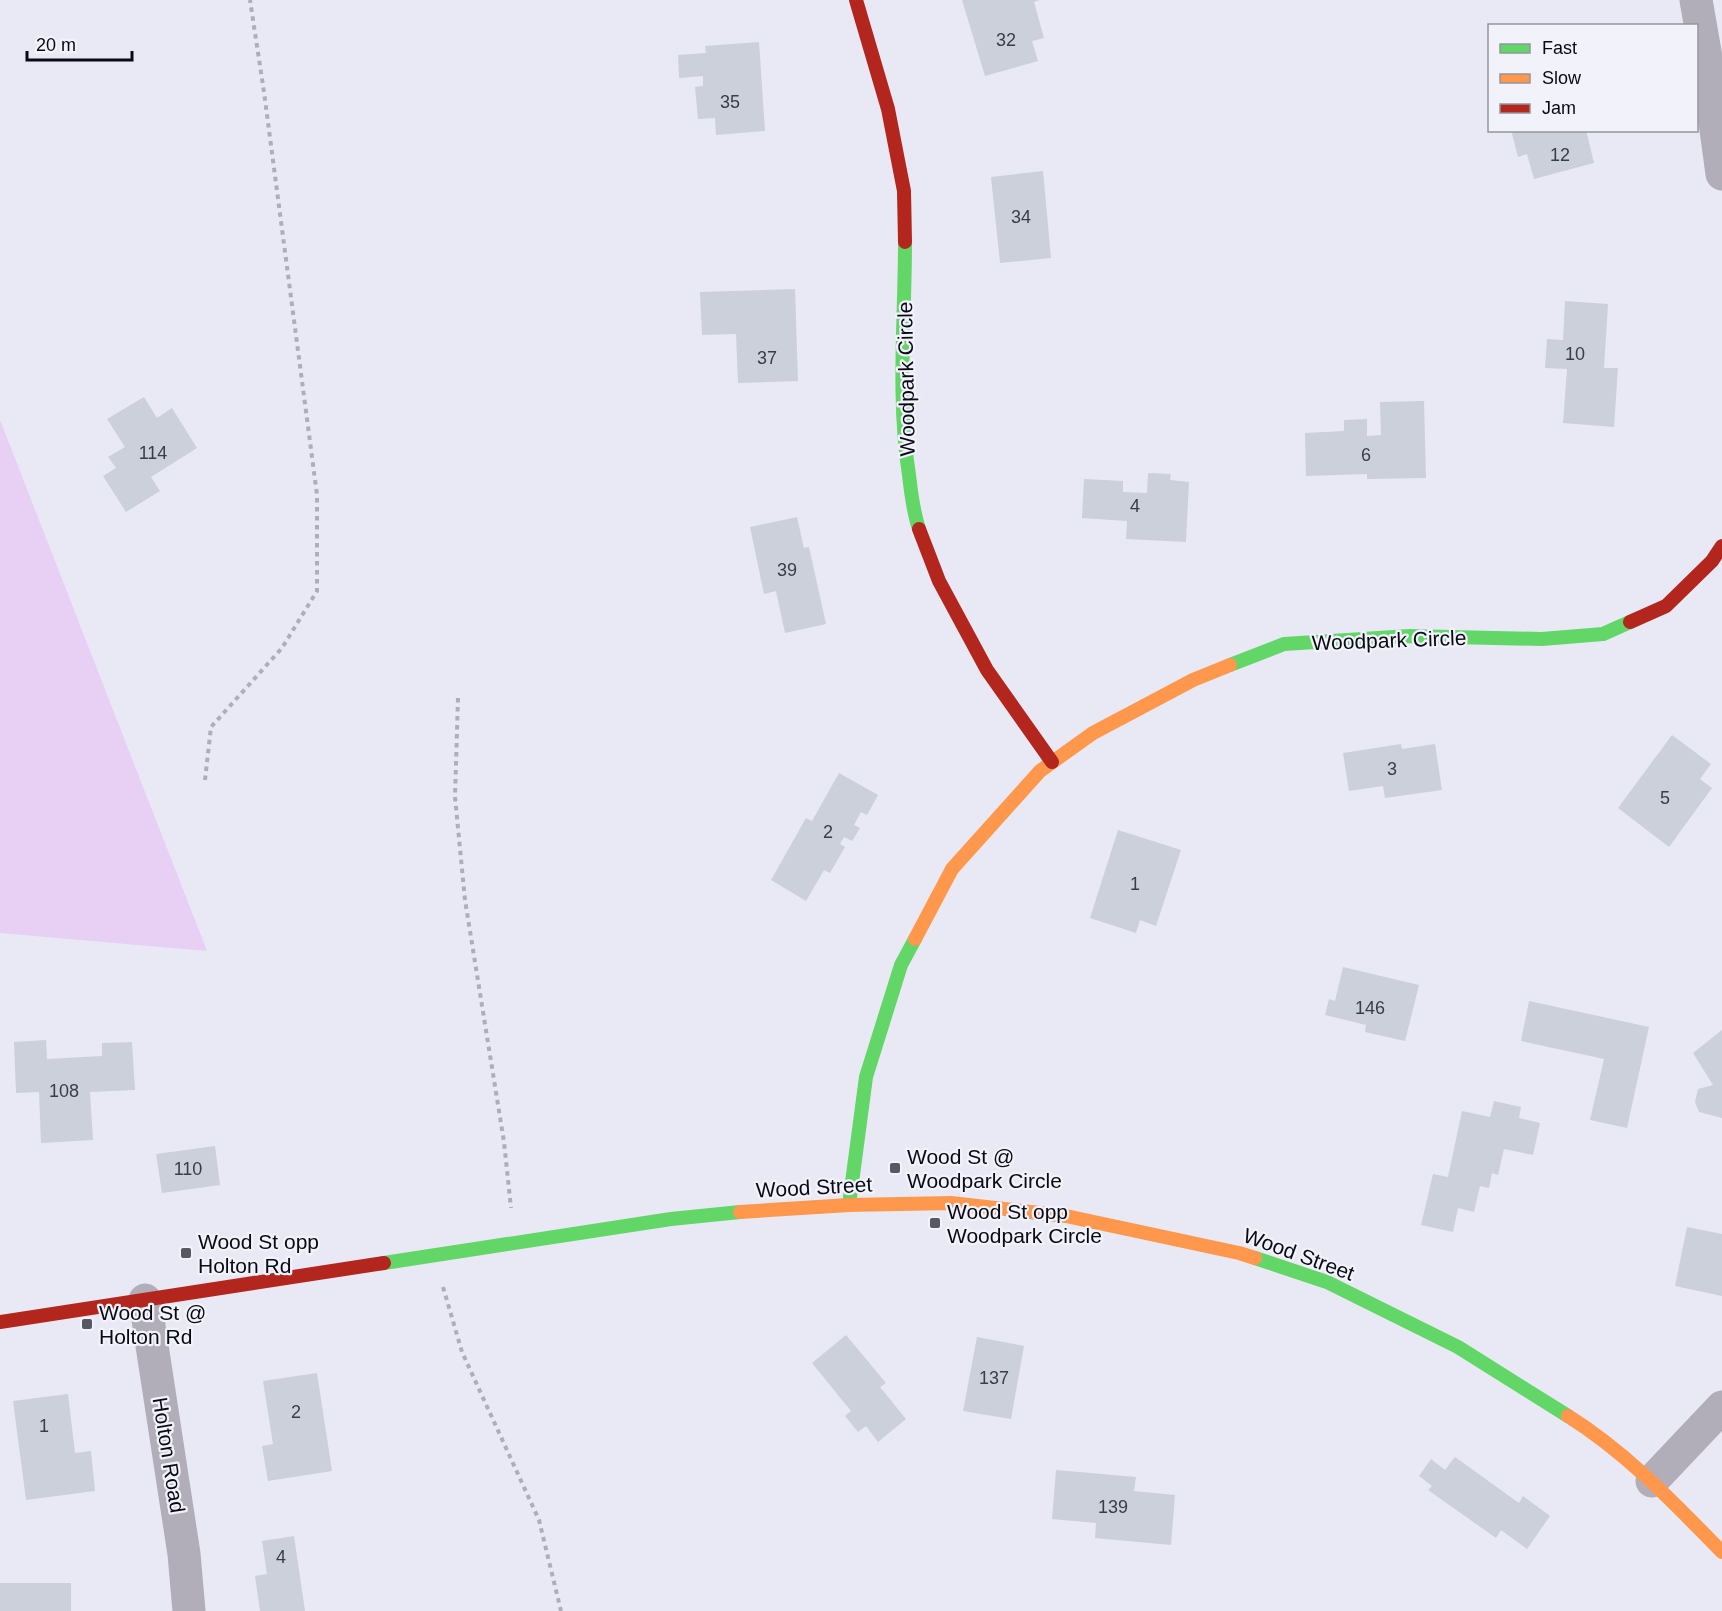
<svg xmlns="http://www.w3.org/2000/svg" width="1722" height="1611" font-family="Arial,sans-serif">
  <rect width="100%" height="100%" fill="#e8e9f4"/>
  <!-- green -->
  <path fill="#e7d0f3" d="M0 420 207 951 0 933Z"/>
  <!-- building -->
  <path fill="#cbd0db" d="M962 0H1040L1034 2 1044 38 1032 41 1038 61 985 76Z
    M759 42 765 131 716 135 715 118 698 119 695 87 703 86V76L679 78 678 55 706 53 705 46Z
    M1511 130H1586L1594 163 1534 179 1527 154 1518 157Z
    M1043 171 1051 258 1000 263 991 177Z
    M795 289 798 381 738 383 736 334 702 335 700 292Z
    M1565 301 1608 304 1604 368H1618L1614 427 1563 423 1567 369 1545 368 1547 339 1563 340Z
    M144 397 157 418 172 408 197 448 151 477 160 491 126 512 103 476 116 468 108 457 125 447 107 419Z
    M1424 401 1426 478 1367 479V474L1306 476 1305 433 1344 431V420L1367 419V436L1381 435 1380 402Z
    M1148 473 1171 474 1170 480 1189 482 1186 542 1126 539 1127 521 1082 518 1084 479 1123 481V492L1147 493Z
    M797 517 804 548 809 547 826 624 785 633 776 591 764 594 750 527Z
    M1672 735 1711 764 1700 779 1712 788 1669 847 1618 808Z
    M1401 744 1402 749 1435 744 1442 790 1385 798 1383 786 1349 791 1343 753Z
    M839 773 878 795 867 815 861 812 854 825 860 828 852 841 844 837 840 844 845 847 830 873 824 870 806 901 771 880 806 818 812 821Z
    M1118 830 1181 850 1156 926 1140 920 1136 933 1090 918Z
    M1343 967 1419 985 1405 1041 1365 1032 1366 1025 1325 1015 1329 999 1335 1001Z
    M1529 1001 1649 1027 1627 1128 1590 1120 1604 1059 1521 1041Z
    M1722 1030V1118L1699 1112 1695 1102 1698 1089 1713 1085 1693 1053Z
    M46 1040 47 1059 102 1056V1043L132 1042 135 1090 90 1092 93 1140 41 1143 39 1092 16 1093 14 1042Z
    M1494 1101 1521 1107 1519 1118 1540 1123 1533 1155 1504 1149 1498 1175 1492 1173 1489 1188 1480 1186 1474 1212 1458 1208 1453 1232 1421 1225 1433 1174 1448 1177 1462 1111 1490 1117Z
    M215 1146 220 1185 162 1193 156 1154Z
    M1687 1227 1722 1234V1296L1675 1286Z
    M846 1335 886 1383 880 1387 906 1419 878 1442 866 1426 858 1432 845 1416 851 1411 812 1363Z
    M977 1337 1024 1346 1011 1419 963 1411Z
    M317 1373 332 1471 268 1481 262 1446 273 1444 263 1381Z
    M68 1394 75 1453 91 1451 95 1491 26 1500 13 1401Z
    M1455 1457 1519 1503 1523 1496 1550 1516 1527 1549 1501 1530 1496 1538 1428 1490 1432 1486 1419 1476 1431 1459 1445 1470Z
    M1056 1470 1136 1477 1134 1491 1175 1495 1171 1545 1095 1538 1096 1523 1052 1519Z
    M294 1536 305 1611H260L255 1576 267 1574 262 1541Z
    M0 1583H71V1611H0Z"/>
  <g fill="none" stroke-linecap="round" stroke-linejoin="round">
    <!-- path -->
    <path stroke="#aeadb8" stroke-width="4" stroke-dasharray="4.5 4.5" stroke-linecap="butt" d="M458 698 455 797 465 900 504 1142 511 1208
      M205 780 211 727 282 648 317 591V495L264 92 250 0
      M443 1287 462 1352 539 1520 561 1611"/>
    <!-- street -->
    <path stroke="#b1aeb9" stroke-width="33" d="M1696 0 1707 63 1722 174
      M145 1300 184 1554 189 1611
      M1652 1481 1722 1407"/>
    <!-- fast -->
    <path stroke="#63d668" stroke-width="14" d="M905 242C905 320 897 398 909 475 911 493 913 511 919 529
      M1230 665 1284 644 1410 636 1542 639 1603 634 1630 622
      M849 1205 866 1077 901 965 915 939
      M1255 1258 1327 1282 1458 1347 1568 1416
      M384 1263 671 1219 740 1212"/>
    <!-- slow -->
    <path stroke="#ff974d" stroke-width="14" d="M915 939 952 869 1040 771 1093 733 1193 680 1230 665
      M740 1212 849 1205 951 1203 1066 1216 1239 1253 1255 1258
      M1568 1416C1627 1453 1674 1503 1722 1552"/>
    <!-- jam -->
    <path stroke="#b3261e" stroke-width="14" d="M856 0 888 109 904 191 905 242
      M919 529 939 581 987 670 1052 762
      M1630 622 1666 606 1712 561 1722 546
      M0 1322 384 1263"/>
  </g>
  <!-- markers -->
  <g fill="#585864" stroke="#f2f2fa" stroke-width="2">
    <rect x="889" y="1162" width="12" height="12" rx="3"/>
    <rect x="929" y="1217" width="12" height="12" rx="3"/>
    <rect x="180" y="1247" width="12" height="12" rx="3"/>
    <rect x="81" y="1318" width="12" height="12" rx="3"/>
  </g>
  <g text-anchor="middle" dominant-baseline="central" stroke-width="4.5" stroke-linejoin="round" paint-order="stroke">
    <!-- number labels -->
    <g font-size="18" fill="#3b3c48">
      <text x="1006" y="40">32</text>
      <text x="730" y="102">35</text>
      <text x="1560" y="155">12</text>
      <text x="1021" y="217">34</text>
      <text x="1575" y="354">10</text>
      <text x="767" y="358">37</text>
      <text x="153" y="453">114</text>
      <text x="1366" y="455">6</text>
      <text x="1135" y="506">4</text>
      <text x="787" y="570">39</text>
      <text x="1392" y="769">3</text>
      <text x="1665" y="798">5</text>
      <text x="828" y="832">2</text>
      <text x="1135" y="884">1</text>
      <text x="1370" y="1008">146</text>
      <text x="64" y="1091">108</text>
      <text x="188" y="1169">110</text>
      <text x="994" y="1378">137</text>
      <text x="296" y="1412">2</text>
      <text x="44" y="1426">1</text>
      <text x="1113" y="1507">139</text>
      <text x="281" y="1557">4</text>
    </g>
    <!-- street labels -->
    <g font-size="21" fill="#0a0a16" stroke="#f2f2fa">
      <text transform="translate(906 379) rotate(-91)">Woodpark Circle</text>
      <text transform="translate(1389 640) rotate(-2)">Woodpark Circle</text>
      <text transform="translate(814 1187) rotate(-3)">Wood Street</text>
      <text transform="translate(1299 1254) rotate(20)">Wood Street</text>
      <text transform="translate(169 1455) rotate(81)">Holton Road</text>
    </g>
    <!-- poi labels -->
    <g font-size="21" fill="#0a0a16" stroke="#f2f2fa" text-anchor="start">
      <text x="907" y="1156">Wood St @<tspan x="907" dy="24">Woodpark Circle</tspan></text>
      <text x="947" y="1211">Wood St opp<tspan x="947" dy="24">Woodpark Circle</tspan></text>
      <text x="198" y="1241">Wood St opp<tspan x="198" dy="24">Holton Rd</tspan></text>
      <text x="99" y="1312">Wood St @<tspan x="99" dy="24">Holton Rd</tspan></text>
    </g>
  </g>
  <!-- legend -->
  <rect x="1488" y="24" width="210" height="108" fill="#f2f2fa" stroke="#95959f" stroke-width="1.5"/>
  <rect x="1500" y="44" width="30" height="9" fill="#63d668" stroke="#95959f" stroke-width="1.5"/>
  <text x="1542" y="54" font-size="18" fill="#0a0a16">Fast</text>
  <rect x="1500" y="74" width="30" height="9" fill="#ff974d" stroke="#95959f" stroke-width="1.5"/>
  <text x="1542" y="84" font-size="18" fill="#0a0a16">Slow</text>
  <rect x="1500" y="104" width="30" height="9" fill="#b3261e" stroke="#95959f" stroke-width="1.5"/>
  <text x="1542" y="114" font-size="18" fill="#0a0a16">Jam</text>
  <!-- scale -->
  <path d="M27 51v9h105v-9" fill="none" stroke="#0a0a16" stroke-width="3"/>
  <text x="36" y="51" font-size="18" fill="#0a0a16" stroke="#f2f2fa" stroke-width="4.5" paint-order="stroke">20 m</text>
</svg>
